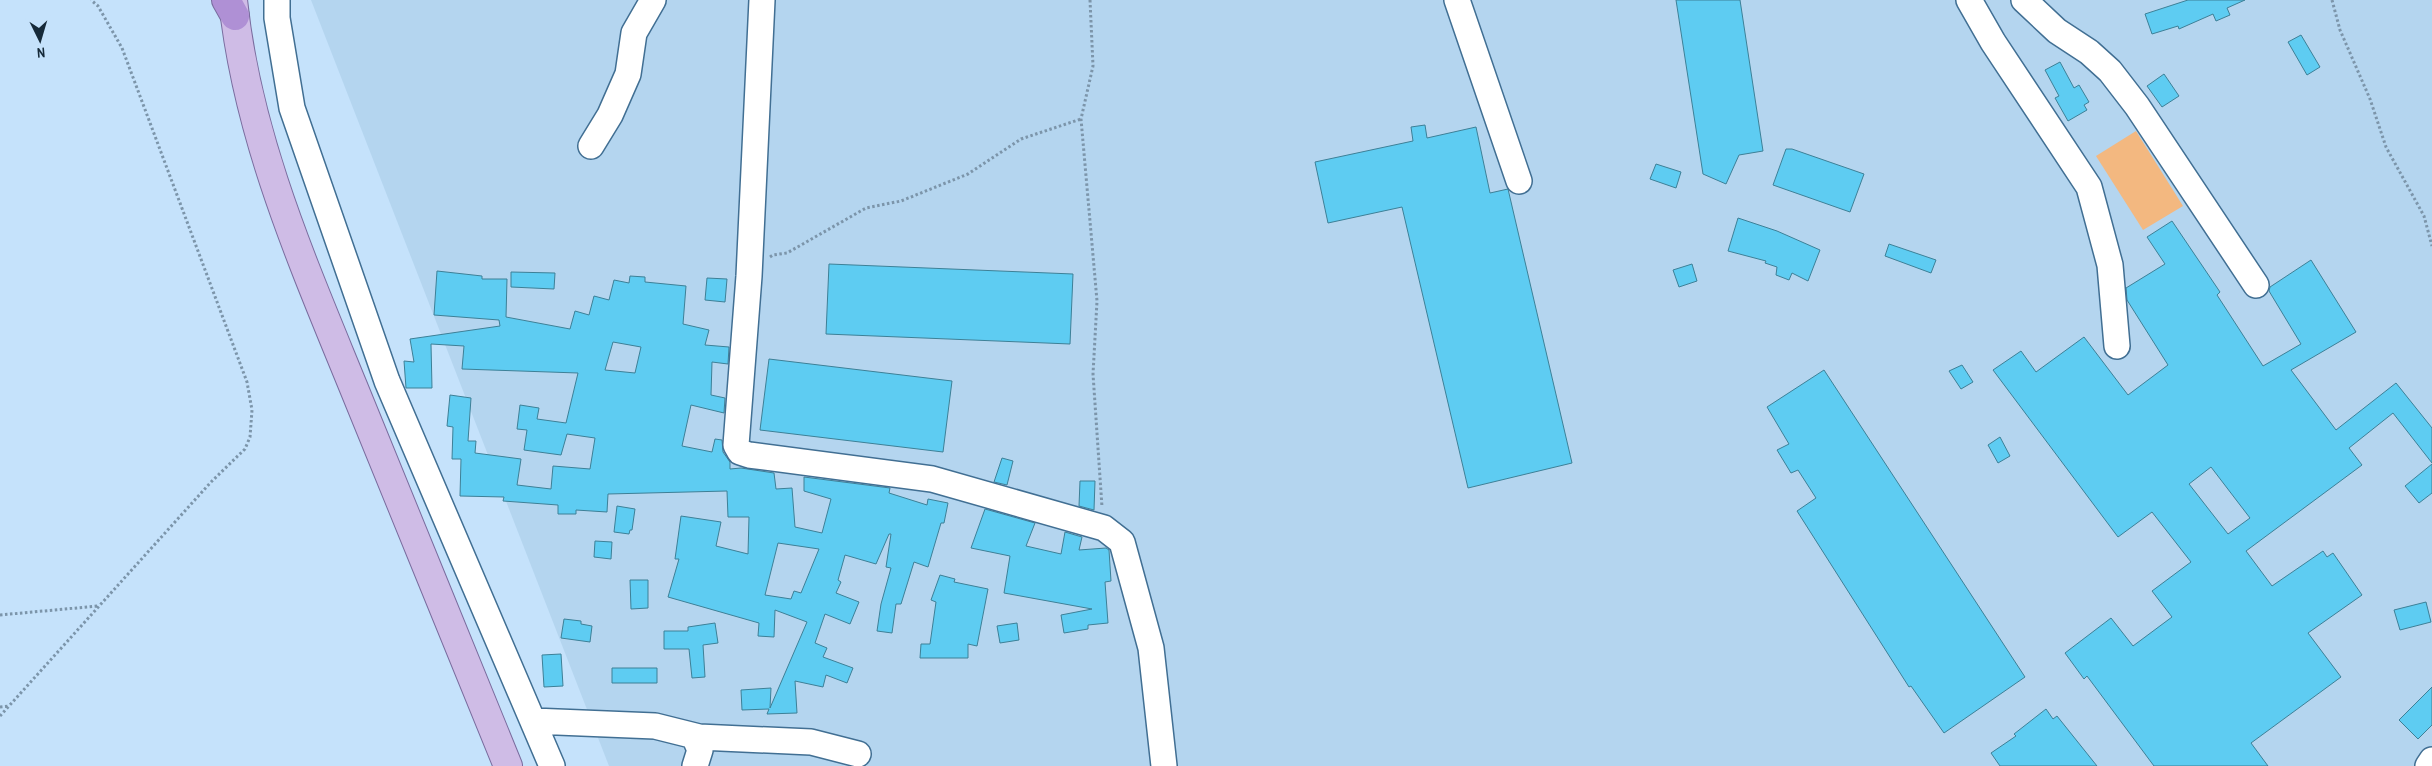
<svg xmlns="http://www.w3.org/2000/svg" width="2432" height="766" font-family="'Archivo Narrow',sans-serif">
  <rect width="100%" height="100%" fill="#c5e2fb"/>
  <!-- built -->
  <path fill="#b4d5ef" d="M311 0H2432V766H609Z"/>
  <!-- green -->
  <path fill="#f3b880" d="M2136 131 2183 206 2143 230 2096 156Z"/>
  <!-- building -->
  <path fill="#5eccf2" stroke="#3d8097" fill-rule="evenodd" d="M1676 0H1740L1763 151 1739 155 1726 184 1703 174Z
    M2188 0H2245L2227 8 2230 15 2216 21 2213 14 2179 29 2178 26 2152 34 2145 14Z
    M2301 35 2320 67 2307 75 2288 42Z
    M2060 62 2074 88 2079 85 2089 102 2084 105 2087 110 2068 121 2055 98 2059 96 2045 70Z
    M2164 74 2179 96 2162 107 2147 86Z
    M1425 125 1427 138 1476 127 1490 193 1508 189 1572 463 1468 488 1402 207 1328 223 1315 162 1413 141 1411 127Z
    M1786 149H1792L1864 174 1850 212 1773 185Z
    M1656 164 1681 172 1676 188 1650 179Z
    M1738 218 1777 231 1820 250 1808 281 1792 273 1789 280 1776 275 1777 267 1765 263 1766 261 1728 251Z
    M2172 221 2220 292 2217 295 2263 366 2301 344 2269 291 2270 287 2311 260 2356 332 2291 370 2336 430 2396 383 2432 428V463L2393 413 2349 448 2362 465 2246 551 2272 586 2323 551 2327 557 2333 553 2362 595 2308 633 2341 677 2251 743 2268 766H2154L2087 676 2084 679 2065 653 2111 618 2133 646 2172 617 2152 591 2191 562 2152 512 2118 537 1993 370 2021 351 2036 372 2084 337 2128 395 2168 365 2127 300 2126 288 2165 264 2147 237ZM2211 467 2250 518 2228 534 2189 484Z
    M1889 244 1936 260 1931 273 1885 256Z
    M829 264 1073 274 1070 344 826 334Z
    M1692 264 1697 281 1679 287 1673 270Z
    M437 271 482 276V279H507L506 317 570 329 575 311 589 315 594 296 609 300 614 280 629 283 630 276 645 277V282L686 286 683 324 709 330 705 345 729 347 728 364 712 362 711 395 725 398 724 413 691 405 682 446 712 452 715 439 722 440 723 452 730 462V469L741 468 774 473 776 489 792 488 795 527 822 533 831 499 804 491V477L890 488 889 493 927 505 928 499 948 503 944 523H941L928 567 914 562 901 604H896L892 633 877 631 881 604 891 568 886 567 891 534H889L876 564 845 555 838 580 841 582 836 593 859 602 850 624 825 614 815 643 827 648 823 657 853 668 847 683 826 675 823 687 795 681 797 713 767 714 769 709 742 710 741 690 771 688 770 708 807 622 775 610 774 637 758 636 759 623 668 597 679 559H675L681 516 721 522 716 546 748 554 749 517H728L727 491 608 494 607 512 576 510V514H558V505L503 501 504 497 460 496 461 459H452L453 427 447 426 450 395 471 398 468 441H476L475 453 521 459 517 485 551 489 553 466 590 469 595 438 567 434 561 455 524 450 527 430 517 429 520 405 539 408 537 419 566 423 578 373 462 369 464 346 431 344 432 388H406L404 361 414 362 410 339 500 326 499 320 434 315ZM613 342 641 347 635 373 605 370ZM778 543 819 549 801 593 794 591 791 599 765 595Z
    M511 272 555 273 554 289 511 287Z
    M707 278 727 279 725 302 705 300Z
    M769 359 952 381 943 452 760 430Z
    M1962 365 1973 382 1961 389 1949 371Z
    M1824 370 2025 677 1944 733 1911 686 1909 687 1797 511 1816 498 1798 470 1791 473 1777 450 1789 444 1767 407Z
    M2000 437 2010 456 1998 463 1988 445Z
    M1002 458 1013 461 1007 485 994 482Z
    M2432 464V493L2419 503 2405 486Z
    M1080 481H1095L1094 510 1079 506Z
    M617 506 635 509 632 530H630L629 534 614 532Z
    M985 509 1035 523 1026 546 1061 554 1065 532 1082 537 1079 550 1106 548 1109 550 1111 581 1105 582 1108 623 1088 625V629L1064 633 1061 615 1092 609 1004 593 1010 556 971 548Z
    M595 541 612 542 611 559 594 557Z
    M940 575 955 579 954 582 988 589 977 646 968 644V658H920L921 644H930L936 602 931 600Z
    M630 580H648V608L631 609Z
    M2426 602 2431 622 2400 630 2394 610Z
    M564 619 581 621V624L592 626 590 642 561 638Z
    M715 623 718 643 703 645 705 677 692 678 689 649H664V631H688V627Z
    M1017 623 1019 640 1000 643 997 626Z
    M561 654 563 686 544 687 542 655Z
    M612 668H657V683H612Z
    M2432 687V725L2418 739 2399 720Z
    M2046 709 2053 719 2057 716 2097 766H2000L1991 753 2016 736 2014 734Z"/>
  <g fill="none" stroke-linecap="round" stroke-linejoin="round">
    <!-- minor casing -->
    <g stroke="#416f93" stroke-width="28">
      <path id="minor" d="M277 0V18L292 108 387 381 552 766
        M762 0 749 276 736 445 740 452 749 455 932 479 1104 528 1122 542 1151 648 1164 766
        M1457 0 1519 181
        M1969 0 1993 42 2089 187 2110 265 2117 346
        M2024 0 2057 31 2089 52 2110 71 2137 106 2256 285
        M591 146 610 115 628 74 634 33 653 0
        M533 721 655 726 699 737 811 742 858 754
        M694 736 700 750 695 766
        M2428 766 2432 760"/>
    </g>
    <!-- major casing -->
    <g stroke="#796c9e" stroke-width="30">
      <path id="major" d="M233 0C247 136 302 261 353 386 405 513 456 639 508 766"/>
    </g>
    <!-- highway casing -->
    <g stroke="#796c9e" stroke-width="30">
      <path id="highway" d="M226 0 235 16"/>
    </g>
    <!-- path -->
    <path stroke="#7c95aa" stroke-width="3" stroke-dasharray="2.5 2.5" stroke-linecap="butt" d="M1090 0 1093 66 1081 119 1097 301 1093 374 1102 507
      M2332 0 2340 30 2370 99 2386 147 2424 216 2432 246
      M770 257 773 255 787 253 866 208 901 201 968 174 1021 139 1081 119
      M0 615 98 606
      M0 707 9 706
      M0 716 211 482 245 449 250 437 252 410 247 382 122 48 98 6 91 0"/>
    <!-- minor -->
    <use href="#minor" stroke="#fff" stroke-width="25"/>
    <!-- major -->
    <use href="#major" stroke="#cfbce6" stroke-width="28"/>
    <!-- highway -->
    <use href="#highway" stroke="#af90d5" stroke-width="28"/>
  </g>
  <!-- north arrow -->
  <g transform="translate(40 40) rotate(175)" stroke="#c5e2fb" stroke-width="4" paint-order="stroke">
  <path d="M0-4L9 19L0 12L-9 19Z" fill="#162a39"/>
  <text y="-8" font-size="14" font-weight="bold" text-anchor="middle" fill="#162a39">N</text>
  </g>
</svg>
